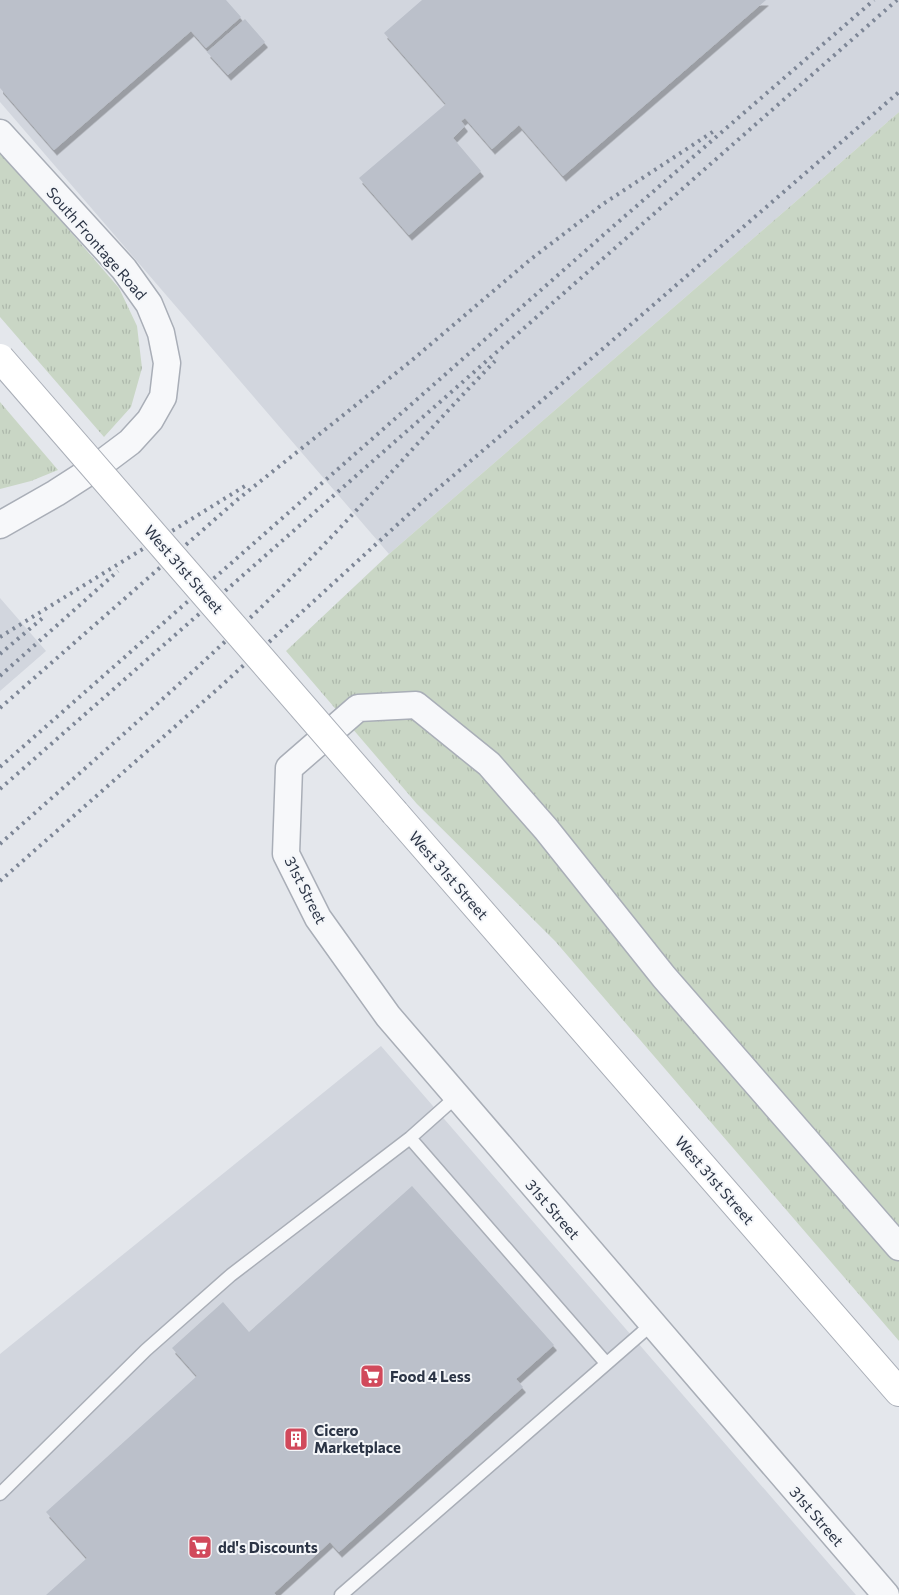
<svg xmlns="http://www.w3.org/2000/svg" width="899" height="1595" font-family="Commissioner,sans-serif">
  <defs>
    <pattern id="grass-tufts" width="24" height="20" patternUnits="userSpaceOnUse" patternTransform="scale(1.25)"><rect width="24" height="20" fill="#c9d6c5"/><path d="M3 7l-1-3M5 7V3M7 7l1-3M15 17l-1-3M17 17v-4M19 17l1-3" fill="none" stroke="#adb8ab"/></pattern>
    <filter id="shadow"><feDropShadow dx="3" dy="5.5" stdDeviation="0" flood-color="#0004"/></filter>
  </defs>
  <rect width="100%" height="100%" fill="#e4e7ec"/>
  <!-- built -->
  <path fill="#d2d6de" d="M0 0H899V112L389 554 0 102Z
    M0 598 46 651 0 691Z
    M381 1046 856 1595H0V1354Z"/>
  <!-- grass -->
  <path fill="url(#grass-tufts)" d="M899 112V1341L555 941 417 804 286 651 389 554Z
    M0 150 119 288 137 326 142 368 131 407 104 437 0 317Z
    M0 402 58 470 31 481 0 489Z"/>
  <!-- building -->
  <path fill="#bbc0ca" filter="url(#shadow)" d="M0 0H226L241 17 206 48 191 31 54 150 0 88Z
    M422 0H766L563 176 519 125 492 149 465 118 461 121 465 126 453 138 481 171 409 235 359 178 446 104 384 33Z
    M245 19 265 42 228 75 207 52Z
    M412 1186 554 1345 516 1379 523 1387 339 1552 330 1542 274 1593 276 1595H46L87 1558 46 1512 197 1376 172 1348 223 1302 249 1332Z"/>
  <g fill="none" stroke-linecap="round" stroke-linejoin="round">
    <!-- service casing -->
    <g stroke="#a9aeb7" stroke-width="15">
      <path id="service" d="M410 1138 606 1363
        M0 1494 146 1350 231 1275 410 1138 456 1097
        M341 1595 652 1324"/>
    </g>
    <!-- minor casing -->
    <g stroke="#a9aeb7" stroke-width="29">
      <path id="minor" d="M0 133 124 269 149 304 161 333 167 363 163 397 150 420 130 442 98 466 56 493 0 525
        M886 1595 388 1016 318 918 286 854 289 768 358 708 416 705 489 764 546 829 664 977 899 1247"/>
    </g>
    <!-- secondary casing -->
    <g stroke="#a9aeb7" stroke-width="30">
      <path id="secondary" d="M395 813 899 1392"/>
    </g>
    <!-- service -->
    <use href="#service" stroke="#f7f8fa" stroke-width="12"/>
    <!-- minor -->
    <use href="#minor" stroke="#f7f8fa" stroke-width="26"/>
    <!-- secondary -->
    <use href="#secondary" stroke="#fff" stroke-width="28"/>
    <!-- rail -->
    <path stroke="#7d8696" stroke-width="4" stroke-dasharray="2.5 5" stroke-linecap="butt" d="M0 637 245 486
      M0 654 45 616
      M0 676 118 571
      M0 708 237 500 411 361 531 259 603 204 714 131
      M0 767 617 223 874 0
      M0 789 897 0
      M0 844C94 760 189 678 280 589 355 516 422 436 495 361
      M0 881 221 686 421 503 599 352 899 92"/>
    <!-- secondary-bridge casing -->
    <g stroke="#a9aeb7" stroke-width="30" stroke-linecap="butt">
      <path id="secondary-bridge" d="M0 358 395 813"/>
    </g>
    <!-- secondary-bridge -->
    <use href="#secondary-bridge" stroke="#fff" stroke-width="28"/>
  </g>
  <!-- icons -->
  <defs>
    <g id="supermarket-square" transform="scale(1.25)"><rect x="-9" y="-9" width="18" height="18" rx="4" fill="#d1495b" stroke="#f4f6f9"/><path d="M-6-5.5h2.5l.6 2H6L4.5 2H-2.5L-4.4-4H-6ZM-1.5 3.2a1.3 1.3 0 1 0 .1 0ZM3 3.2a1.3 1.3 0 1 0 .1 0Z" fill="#fff"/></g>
    <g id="building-square" transform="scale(1.25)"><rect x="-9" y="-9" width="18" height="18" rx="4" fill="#d1495b" stroke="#f4f6f9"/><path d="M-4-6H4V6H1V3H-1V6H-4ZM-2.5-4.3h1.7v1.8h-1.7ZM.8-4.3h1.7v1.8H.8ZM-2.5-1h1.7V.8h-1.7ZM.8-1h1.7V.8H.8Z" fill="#fff"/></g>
  </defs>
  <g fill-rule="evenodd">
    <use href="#supermarket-square" x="372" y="1376"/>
    <use href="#building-square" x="296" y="1439"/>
    <use href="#supermarket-square" x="200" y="1547"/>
  </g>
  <g text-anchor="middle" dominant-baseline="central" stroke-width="4" stroke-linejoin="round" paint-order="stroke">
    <!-- street labels -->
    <g font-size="15" fill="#2b3445" stroke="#f4f6f9">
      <text transform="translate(97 243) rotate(49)">South Frontage Road</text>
      <text transform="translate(184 569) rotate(49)">West 31st Street</text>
      <text transform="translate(449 875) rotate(49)">West 31st Street</text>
      <text transform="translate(306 890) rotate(63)">31st Street</text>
      <text transform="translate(715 1180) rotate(49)">West 31st Street</text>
      <text transform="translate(553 1209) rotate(49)">31st Street</text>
      <text transform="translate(817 1516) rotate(49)">31st Street</text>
    </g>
    <!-- poi labels -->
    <g font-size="15" font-weight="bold" fill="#2b3445" stroke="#f4f6f9" text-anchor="start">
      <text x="390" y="1376">Food 4 Less</text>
      <text x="314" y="1430">Cicero<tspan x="314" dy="17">Marketplace</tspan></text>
      <text x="218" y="1547">dd's Discounts</text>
    </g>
  </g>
</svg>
